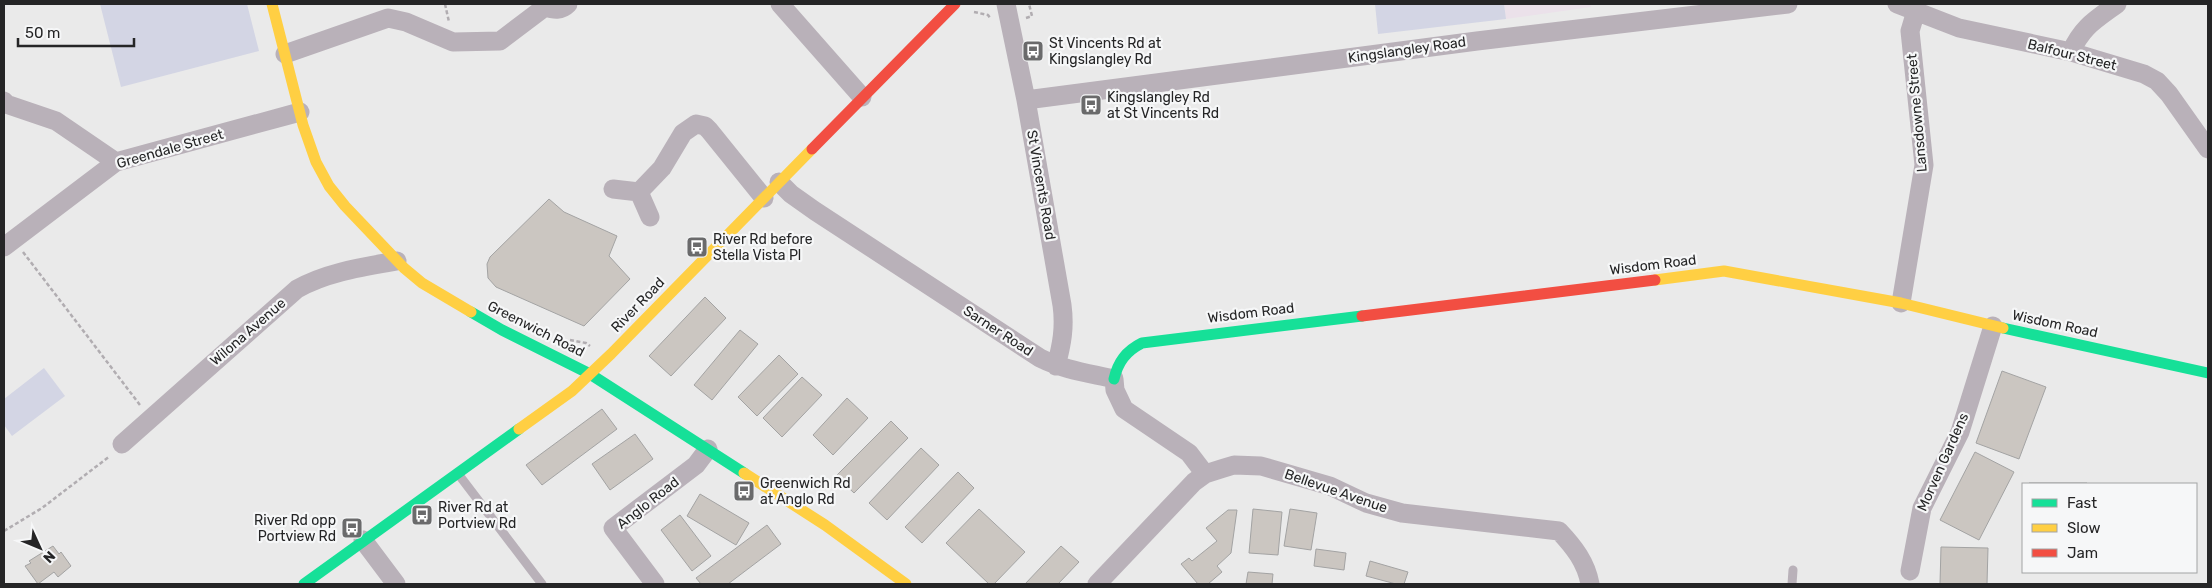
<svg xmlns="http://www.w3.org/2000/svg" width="2212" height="588" font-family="Rubik,sans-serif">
  <rect width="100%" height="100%" fill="#eaeaea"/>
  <!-- education -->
  <path fill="#ebe1ea" d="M1504 4H1590L1591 7 1506 19Z"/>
  <!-- green -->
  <path fill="#d3d5e4" d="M100 4H247L259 51 121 87Z
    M1375 4H1504L1506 19 1378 34Z
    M44 368 65 396 12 436 4 425V399Z"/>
  <!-- building -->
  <path fill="#cbc6c1" stroke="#a3a3a3" d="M549 199 564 212 617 236 609 256 630 279 584 326 496 287 488 278 487 264 490 257Z
    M705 297 726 318 671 376 649 356Z
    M740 330 758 344 712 400 694 385Z
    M779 355 798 374 757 416 738 397Z
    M2002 371 2046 387 2019 459 1976 443Z
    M802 377 822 395 782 437 763 418Z
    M847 398 868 418 833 455 813 435Z
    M602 409 617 429 542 485 526 465Z
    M891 421 908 438 854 493 836 476Z
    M635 434 653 459 610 490 592 464Z
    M921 448 939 465 887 520 869 503Z
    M1975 452 2014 472 1979 540 1940 520Z
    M958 472 974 488 922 543 905 527Z
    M2029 483H2087V484H2029Z
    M700 494 749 523 736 545 687 516Z
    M979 509 1025 552 994 584H989L946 543Z
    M1253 509 1282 512 1278 555 1249 553Z
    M1290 509 1317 513 1311 550 1284 546Z
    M1228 510H1237L1231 553 1217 566 1222 572 1208 584H1198L1181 564 1189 558 1192 561 1217 541 1206 528Z
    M680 515 711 556 692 571 661 530Z
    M767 525 781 544 728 584H701L696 578Z
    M53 546 59 554 61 552 71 566 58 577 54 572 38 584 25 566 31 563 29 561Z
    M1061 546 1079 562 1058 584H1025Z
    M1941 547 1988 548 1987 584H1940Z
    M1316 549 1346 553 1344 570 1314 566Z
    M1370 561 1408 572 1404 584H1396L1366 576Z
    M1248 572 1273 574 1272 584H1246Z"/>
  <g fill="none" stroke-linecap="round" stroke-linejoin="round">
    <!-- path -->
    <path stroke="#b1adb1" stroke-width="2.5" stroke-dasharray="4 2.5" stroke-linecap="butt" d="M445 4 449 22
      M974 12 988 15 991 19
      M1026 18 1032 16 1029 4
      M23 252 140 405
      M570 340 586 343 590 346
      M4 531 42 508 110 456"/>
    <!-- lane -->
    <path stroke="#b9b1b9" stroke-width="9" d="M459 475 542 584
      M1792 584 1793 570"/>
    <!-- street -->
    <path stroke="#b9b1b9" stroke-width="19" d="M545 4V7C554 10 561 11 568 4
      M780 4 862 97
      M1006 4 1026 100 1062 305C1065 327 1062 344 1056 366
      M1897 4 1959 28 2071 52 2144 74 2157 81 2169 94 2208 149
      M2071 52C2082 27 2095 20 2117 4
      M285 54 388 18 406 22 453 42 500 41 545 7
      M1026 100 1477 41 1788 4
      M4 101 6 104 56 121 116 162
      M779 182 791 194 815 211 1040 358C1064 370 1088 373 1114 379L1115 390 1124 409 1189 453 1205 474
      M613 189 639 192 650 217
      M639 192 662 168 683 133 696 124 705 126 709 130 764 198
      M4 247 116 162 300 112
      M1901 303 1924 165 1910 31 1916 11
      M122 444 297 289C327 272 363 267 397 261
      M363 540 396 584
      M1910 571 1922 508 1960 432 1993 326
      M655 584 613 528 696 465 708 449
      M1097 584 1194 482 1205 474 1224 468 1234 465 1261 466 1330 486 1366 503 1402 513 1559 531C1574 547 1586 562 1590 584"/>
    <!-- fast -->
    <path stroke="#16e098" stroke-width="11" d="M471 312 502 330 590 374 744 473
      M2003 328 2208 373
      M1114 379C1118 362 1126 351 1142 343L1362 316
      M304 584 519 429"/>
    <!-- slow -->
    <path stroke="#ffcf43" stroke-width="11" d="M272 4 303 125 316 162 329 186 345 206 404 268 422 283 471 312
      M1655 280 1724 271 1901 303 2003 328
      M519 429 572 391 611 354 812 149
      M744 473 825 525 906 584"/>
    <!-- jam -->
    <path stroke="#f24e42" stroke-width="11" d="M812 149 955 4
      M1362 316 1655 280"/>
  </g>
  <!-- icons -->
  <defs>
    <g id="bus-square" transform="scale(1.125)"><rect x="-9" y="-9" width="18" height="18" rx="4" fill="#6a6a6b" stroke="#f6f7f8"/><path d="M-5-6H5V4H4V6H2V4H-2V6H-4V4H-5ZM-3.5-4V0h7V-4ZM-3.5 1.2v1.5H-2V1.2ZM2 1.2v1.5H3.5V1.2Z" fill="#fff"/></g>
  </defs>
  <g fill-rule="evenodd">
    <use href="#bus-square" x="1033" y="51"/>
    <use href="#bus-square" x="1091" y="105"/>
    <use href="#bus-square" x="697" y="247"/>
    <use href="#bus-square" x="744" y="491"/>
    <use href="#bus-square" x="422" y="515"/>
    <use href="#bus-square" x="352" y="528"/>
  </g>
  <g text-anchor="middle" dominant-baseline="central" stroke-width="4.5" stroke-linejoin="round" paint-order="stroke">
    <!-- poi labels -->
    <g font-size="14" fill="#252526" stroke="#f6f7f8" text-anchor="start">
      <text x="1049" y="43">St Vincents Rd at<tspan x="1049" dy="16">Kingslangley Rd</tspan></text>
      <text x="1107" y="97">Kingslangley Rd<tspan x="1107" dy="16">at St Vincents Rd</tspan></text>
      <text x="713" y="239">River Rd before<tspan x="713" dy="16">Stella Vista Pl</tspan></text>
      <text x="760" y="483">Greenwich Rd<tspan x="760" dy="16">at Anglo Rd</tspan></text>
      <text x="438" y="507">River Rd at<tspan x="438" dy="16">Portview Rd</tspan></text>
      <text x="336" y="520" text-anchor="end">River Rd opp<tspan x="336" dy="16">Portview Rd</tspan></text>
    </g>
    <!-- street labels -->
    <g font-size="14" fill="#252526" stroke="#f6f7f8">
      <text transform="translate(1407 50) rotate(-8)">Kingslangley Road</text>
      <text transform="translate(2072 55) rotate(14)">Balfour Street</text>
      <text transform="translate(1917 113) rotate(-95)">Lansdowne Street</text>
      <text transform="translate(170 149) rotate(-16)">Greendale Street</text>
      <text transform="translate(1041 185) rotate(80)">St Vincents Road</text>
      <text transform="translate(1653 265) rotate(-7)">Wisdom Road</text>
      <text transform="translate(638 305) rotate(-46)">River Road</text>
      <text transform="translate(1251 313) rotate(-7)">Wisdom Road</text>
      <text transform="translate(2055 324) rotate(12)">Wisdom Road</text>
      <text transform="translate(536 329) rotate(27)">Greenwich Road</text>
      <text transform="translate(998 331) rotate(33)">Sarner Road</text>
      <text transform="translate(248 332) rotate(-41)">Wilona Avenue</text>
      <text transform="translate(1943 462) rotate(-66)">Morven Gardens</text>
      <text transform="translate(1336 491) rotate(19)">Bellevue Avenue</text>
      <text transform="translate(648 503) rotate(-38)">Anglo Road</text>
    </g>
  </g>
  <!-- border -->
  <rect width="2212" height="588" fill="none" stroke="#252526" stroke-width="10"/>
  <!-- legend -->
  <rect x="2022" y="483" width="175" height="90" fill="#f6f7f8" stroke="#a2a3a4"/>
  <rect x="2032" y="499" width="25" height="8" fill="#16e098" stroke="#a2a3a4"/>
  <text x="2067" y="508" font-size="15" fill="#252526">Fast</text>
  <rect x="2032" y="524" width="25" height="8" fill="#ffcf43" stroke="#a2a3a4"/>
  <text x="2067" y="533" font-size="15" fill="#252526">Slow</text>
  <rect x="2032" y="549" width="25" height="8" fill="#f24e42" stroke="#a2a3a4"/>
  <text x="2067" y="558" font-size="15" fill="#252526">Jam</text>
  <!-- north arrow -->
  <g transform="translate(40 548) rotate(134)" stroke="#f6f7f8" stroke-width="4" paint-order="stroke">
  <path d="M0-4L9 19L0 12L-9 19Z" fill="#252526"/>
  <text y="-8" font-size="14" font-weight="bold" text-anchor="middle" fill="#252526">N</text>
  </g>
  <!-- scale -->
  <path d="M18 38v8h116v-8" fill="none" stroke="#252526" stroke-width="2.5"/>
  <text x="25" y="38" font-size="15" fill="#252526" stroke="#f6f7f8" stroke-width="4" paint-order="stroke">50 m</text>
</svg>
